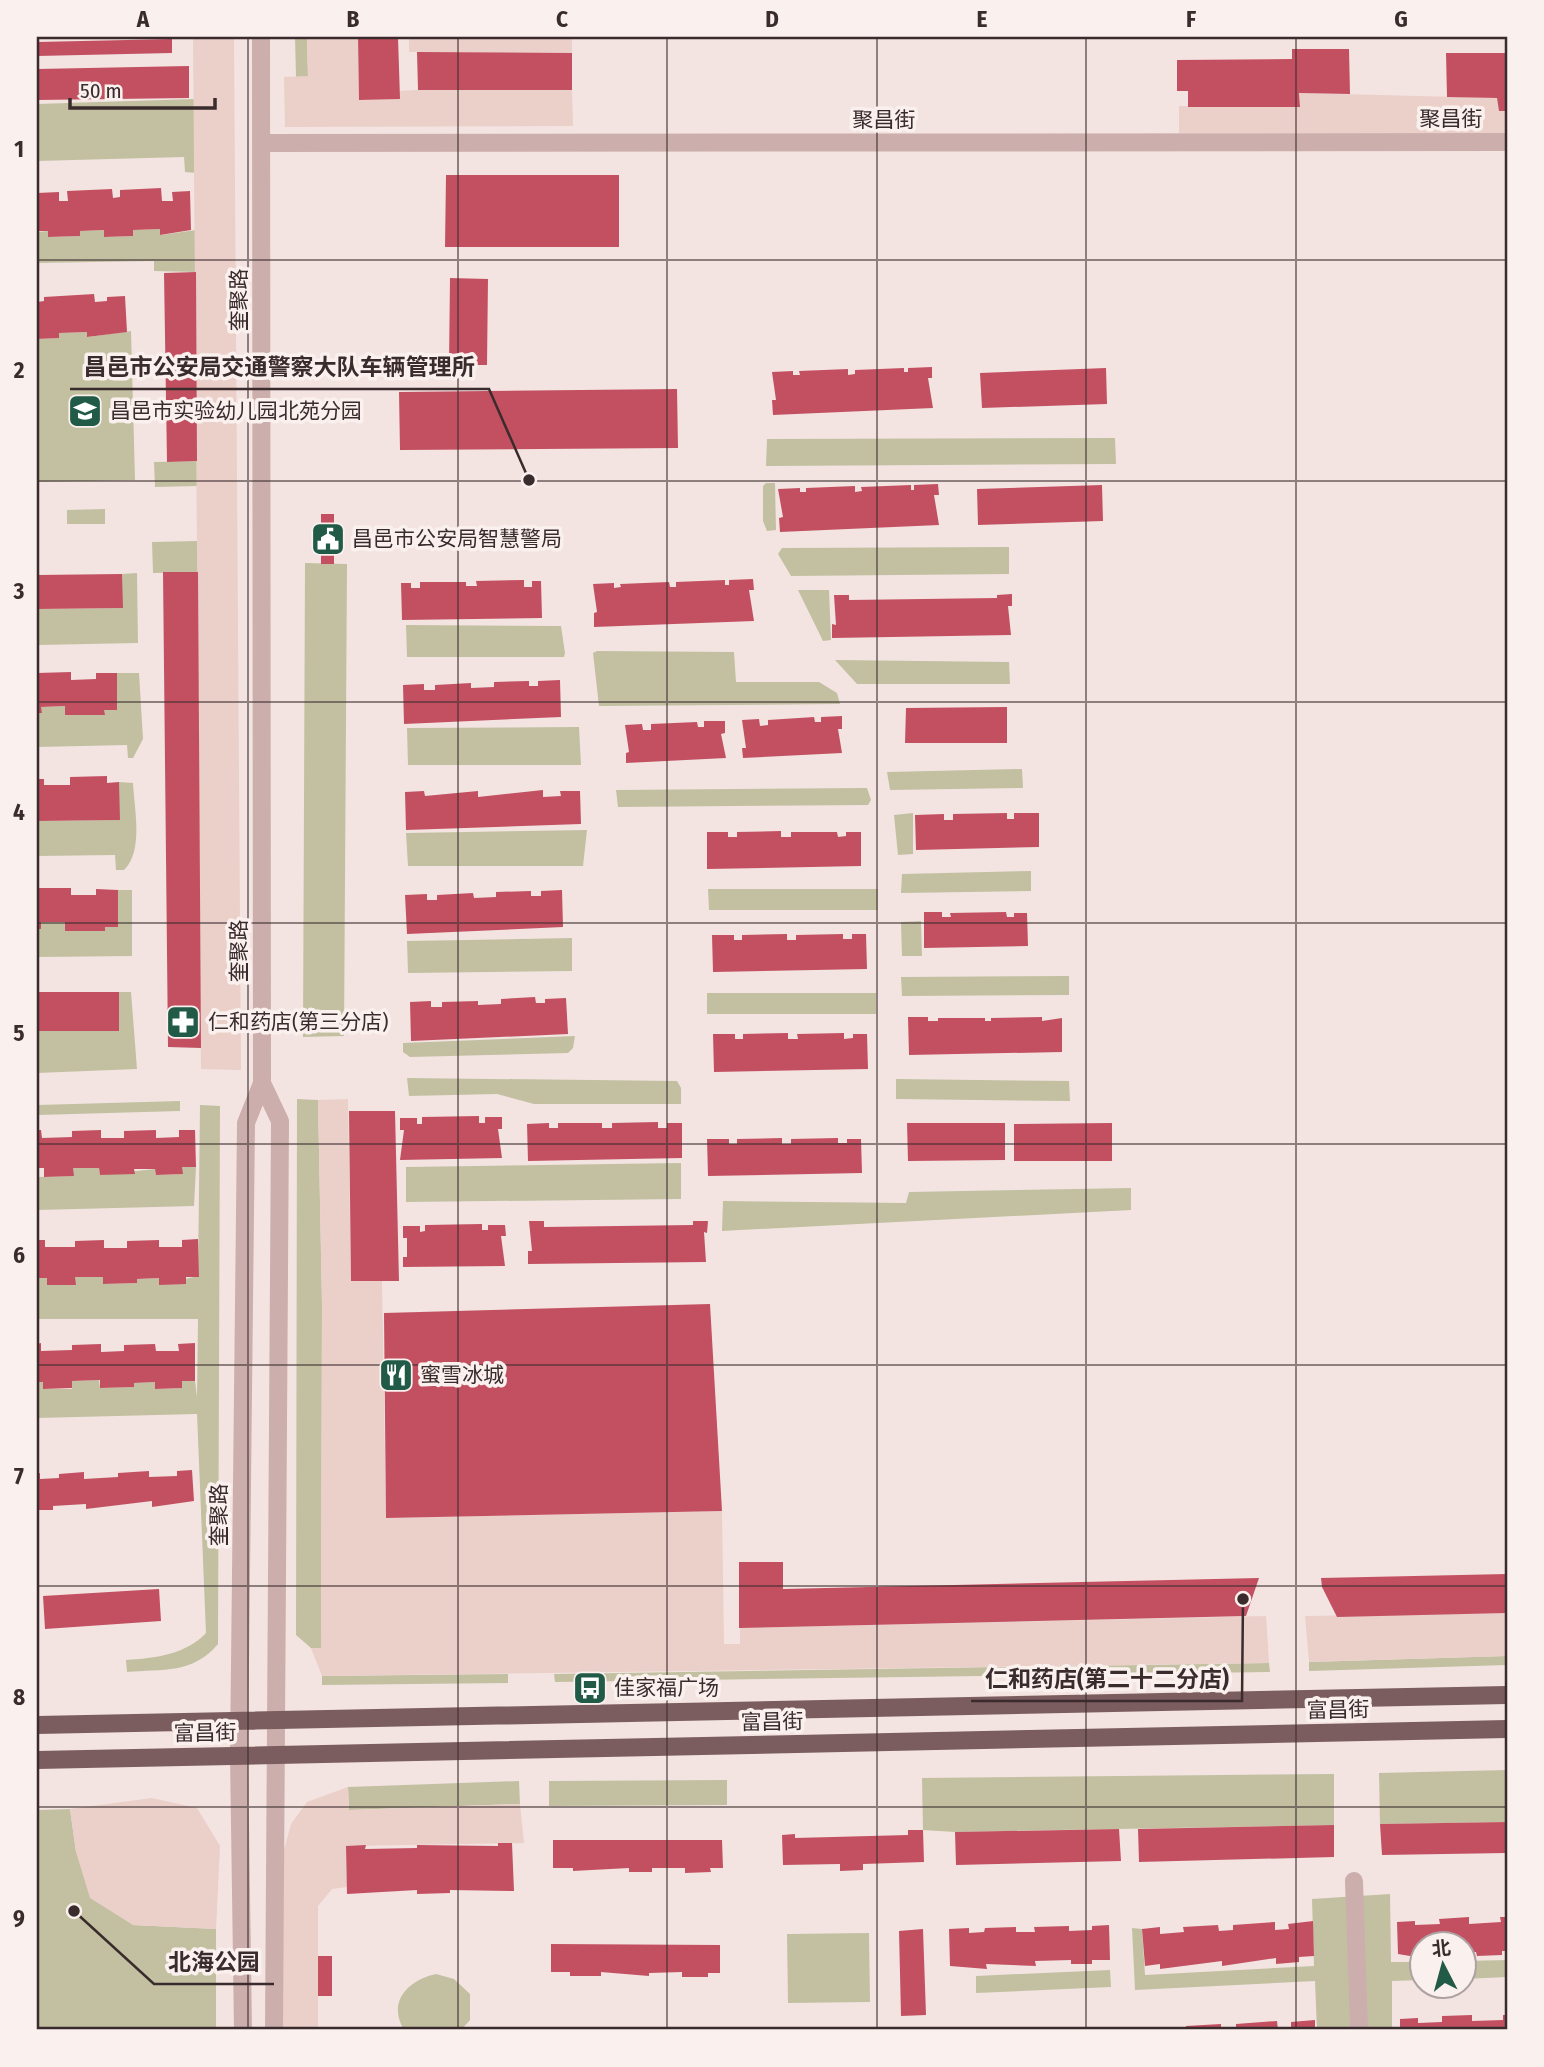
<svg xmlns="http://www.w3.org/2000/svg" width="1544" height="2067" font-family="'Fira Sans Condensed','Noto Sans SC',sans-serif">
  <rect width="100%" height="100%" fill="#f3e4e2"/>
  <!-- green -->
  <path fill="#c2c0a1" d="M295 37H307L308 77H296Z
    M194 99 196 173 185 172 184 157 37 161V104Z
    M160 229 161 235 196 230V272L154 271V261L37 263V232L48 231 49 237 80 236V231L104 230V237L133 236V230Z
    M131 331 135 480 37 482V339L58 338 59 333 87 332 88 337Z
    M1115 438 1116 464 766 466 767 439Z
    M197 461V486L155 487 154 462Z
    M766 483H775L776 530 767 531 763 521V486Z
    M105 509V524H67V510Z
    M198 541V572L153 573 152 542Z
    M1009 547V574L791 576 778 554 782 548Z
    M305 563 347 564 344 1036 303 1037Z
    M137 573 138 643 37 645V609L122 608V574Z
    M798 590H829L831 640 823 641Z
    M406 625 561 626 565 653 564 657H407Z
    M597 651 734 652 736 682H819L837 693 840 704 599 706 593 653Z
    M835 660 1009 662 1010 684H857Z
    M117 673H139L143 739 133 758H128L127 745 37 747V713H41V707L65 706 66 715H104V710H117Z
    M579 727 581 765H408L407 728Z
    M1022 769 1023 788 890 790 887 772Z
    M119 782 133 783C134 807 144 851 124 870H116L115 855 37 856V821L119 820Z
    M867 788 871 800 868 805 618 807 616 790Z
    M913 813V854L898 855 894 815Z
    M587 830 583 866H408L406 833Z
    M1031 871V891L901 893 902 874Z
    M708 889H878V910H709Z
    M118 890H132V956L37 957V929H41V922H65V931H105V927H118Z
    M921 921 922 956H902L901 922Z
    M572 938V971L408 973 407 941Z
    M1069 976V995L902 996 901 977Z
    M119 992H131L137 1069 37 1073V1031H119Z
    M707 993H876V1014H707Z
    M575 1036 573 1048 568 1053 410 1057 403 1052V1043Z
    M407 1078 677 1081 681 1088V1104H534L497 1094 409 1096Z
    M896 1079 1069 1081 1070 1101 896 1099Z
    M297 1099 318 1100 322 1303 321 1648H311L296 1635Z
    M180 1101V1111L37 1115V1105Z
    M200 1105 220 1106 218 1644C193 1674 163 1669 127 1672L126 1660C155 1658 185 1655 206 1633L197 1414 37 1418V1382H43L44 1389H72V1381L99 1380 100 1388 133 1387 134 1383 155 1382 156 1389 182 1388V1381H195L197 1397 198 1319H37V1278H47V1285H75V1277H103L104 1284 137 1283V1279L159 1278V1285L198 1276Z
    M681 1163V1199L406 1202V1167Z
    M182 1167H196L194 1206 37 1210V1177L73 1176V1168H99L100 1175 155 1169 156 1175 182 1174Z
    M1131 1188V1210L722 1231 723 1201 906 1203 909 1192Z
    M1507 1656V1665L1309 1671V1662Z
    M1269 1663 1270 1672 555 1682 554 1674Z
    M508 1674V1683L322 1685V1676Z
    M1507 1770V1822L1380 1824 1379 1773Z
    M1334 1774V1825L955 1832 923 1830 922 1778Z
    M727 1780V1805L549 1806V1781Z
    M519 1781 520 1804 349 1810 348 1787Z
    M70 1809 76 1852 133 1925 216 1929V2030H37V1810Z
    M1390 1894 1391 1962H1421V1980L1392 1981V2030H1317L1315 1981 1135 1990 1132 1928 1142 1929 1145 1975 1314 1966 1312 1899Z
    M869 1933 870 2002 788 2003 787 1934Z
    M1507 1960V1977L1464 1979V1961Z
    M1110 1970 1111 1987 976 1993V1976Z
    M436 1974 454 1979 470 1994V2020L461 2030H404C387 2002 408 1980 436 1974Z"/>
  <!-- plaza -->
  <path fill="#ebcfc9" d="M193 37H234L241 1070 201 1069Z
    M307 37H358L359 100 399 99V91L418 90H572L573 126 285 127 284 77 308 76Z
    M409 37H572V53L409 52Z
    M1299 93 1497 98 1499 111H1507V133H1179V106H1300Z
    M348 1099 351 1281H382L386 1518 722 1511 724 1644H740V1628L1266 1616 1269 1663 322 1676 311 1648H321L322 1303 318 1100Z
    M1507 1613V1656L1309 1662 1305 1616Z
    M348 1787 349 1810 520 1804 524 1843 346 1846 347 1887 332 1889 318 1906V2030H282L284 1850 291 1824 307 1802Z
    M152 1798 197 1808 220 1846 216 1929 133 1925 90 1898 76 1852 70 1809Z"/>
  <!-- building -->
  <path fill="#c35061" d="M358 37H398L400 99 359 100Z
    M172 39V53L37 56V42Z
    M1292 49H1349L1350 94 1299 93 1300 107H1188V91H1177V60L1292 59Z
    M417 52 572 53V90H418Z
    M1446 53H1506L1507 111H1499L1497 98 1447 97Z
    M189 66V98L37 100V69Z
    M446 175H619V247H445Z
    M161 188 162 201H173L172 192 190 191 191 230 160 235V229L133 230V236L104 237V230L80 231V236L48 237V231H37V193L59 192V201H68L67 191 112 189 113 198 120 197V190Z
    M196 272 197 461 167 462 164 273Z
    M450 278 488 279 487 365H449Z
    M94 294 95 302 107 301V297L125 296 127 332 87 337V332L59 333V338L37 339V302L44 301V297Z
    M932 367V378H928L933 408 773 415 772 400H776L772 372 793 371V375H800L799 371 848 369V375L855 374V370L904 368V372H908V368Z
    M1106 368 1107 404 982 408 980 373Z
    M677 389 678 448 400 450 399 392Z
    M938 484 939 495H934L939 525 780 532 779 518 783 517 778 489 800 488V492H806V488L855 486V492L862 491 861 487 911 485V490H914V485Z
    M1102 485 1103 521 978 525 977 489Z
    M321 514H334V564H321Z
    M163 572H198L201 1048 168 1047Z
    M122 574 123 608 37 609V575Z
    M753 579 754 590H749L754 621 594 627V613L597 612 593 584 614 583V588L621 587 620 584 669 582 670 587H676V582L725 580V585H729V580Z
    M524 580V587H532V581H541L542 618 402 620 401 583H411V588H420V582H466V586H477L476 581Z
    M1012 594V606H1008L1011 635 832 638V624L836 625 834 595H849V600L997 598V595Z
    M71 672V680L96 679V673H117V710H104L105 715H65V706L41 707 42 713H37V673Z
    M560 680 561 717 404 724 403 685 424 684V690H435V685L471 683V688L494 687V682L529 681V686H538V681Z
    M1007 707V743H905L906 708Z
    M842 716V729H838L842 753 743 758 742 748H746L742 720 759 719 760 726 768 725V720L814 717 815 722H821V717Z
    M704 721H725V733L721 734 726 758 626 763V753L629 752 625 725 642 724 643 730H651V724L697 722 698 727H704Z
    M107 776V783L119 782 120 820 37 821V779H44V785H70V777Z
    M543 790V797L561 796 560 791H580L581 824 406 830 405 792 424 791 425 796 478 791V797Z
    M1007 813V819H1014V813H1039V847L916 850 915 815 944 814V820H953V814Z
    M781 831V837H791V832H837L838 837 846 836V832H861V866L707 869V832H728V837H737V832Z
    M37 888H71V895H96V889L118 890V927H105V931H65V922H41V929H37Z
    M562 890 563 927 407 934 405 895 427 894V900H437V895L473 893 474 898 496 897V892L531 891V896H541V891Z
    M924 912H942V917H951L950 913 1006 912 1007 917H1014V913H1027L1028 946 924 948Z
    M787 934V940H796V935L843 934V939H852V934H866L867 969 713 972 712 935H734V940H742V935Z
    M37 992H119V1031H37Z
    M535 997 536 1003H545V999L566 998 568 1034 411 1041 410 1002 431 1001V1007H442V1002L478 1001V1005L501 1004V999Z
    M908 1017H928V1021H938V1018H985V1021H991V1018L1042 1017V1021L1062 1018V1052L909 1055Z
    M788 1033V1039H798L797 1034 844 1033V1039L853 1038V1034H867L868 1069 714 1072 713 1034H735V1039H743V1034Z
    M349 1111H395L399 1281H351Z
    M479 1116V1123H485V1117H502V1129H498L502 1158 400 1160 404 1130H400V1118H417V1124H422V1117Z
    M658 1122V1128H667V1123H682V1158L528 1161 527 1124 549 1123V1128H558V1123H602V1128H612V1123Z
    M907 1123H1005V1160L908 1161Z
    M1112 1123V1161H1014V1124Z
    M37 1130H41L42 1138 72 1137V1131L101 1130V1138H124V1131L156 1130V1138L179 1137V1130H195L196 1167H182L183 1174 156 1175 155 1169H134L135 1174 100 1175 99 1168H73L74 1176 44 1177V1168H37Z
    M782 1138V1144H791V1139L838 1138V1143H847V1139H861L862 1173 708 1176 707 1139H729V1144H737V1139Z
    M529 1221H544V1227L693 1225V1221H708L707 1233 704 1232 706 1262 528 1264V1251H532Z
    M482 1224V1230H488V1225H505L506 1236H501L505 1266 403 1267V1257H407V1238H403V1226H420V1232L425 1231V1225Z
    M198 1239 199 1277H186V1284L159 1285V1278L137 1279V1283L103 1284V1277H75L76 1285H47V1278H37V1240H45V1247H75V1241L104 1240V1248H127V1241L159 1240V1247H182V1240Z
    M710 1304 722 1511 386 1518 384 1313Z
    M41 1343V1351L72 1350V1345L101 1344V1352L124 1351V1345L155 1344 156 1351H179L178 1344 195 1343V1381H182V1388L155 1389V1382L134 1383V1387L100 1388V1380L72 1381V1388L43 1389V1382H37V1344Z
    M192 1470 194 1501 152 1507V1501L86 1509V1504L53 1506V1510H37V1474L40 1473V1479L59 1478V1474L84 1472V1479L118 1477V1473L149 1471V1477L177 1476V1471Z
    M739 1562H783V1589L1259 1578 1246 1616 739 1628Z
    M1507 1574V1613L1337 1617 1322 1587 1321 1578Z
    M159 1589 161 1621 45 1629 43 1596Z
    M1507 1822V1853L1382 1855 1380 1824Z
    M1334 1825V1857L1139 1862 1138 1829Z
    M1119 1829 1121 1861 956 1865 955 1832Z
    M908 1830H923L924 1862 863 1864V1870L840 1871V1864L783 1865 782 1835 795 1834V1838L908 1835Z
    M553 1840H722L723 1868H710L711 1872 685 1873V1868H652V1872H629V1868L573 1871V1868H553Z
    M498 1843H512L514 1891 450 1890V1893L417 1894V1890L347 1894 346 1846 366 1845 365 1849 417 1848V1845L498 1846Z
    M1469 1917V1924L1501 1922 1500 1917H1507V1951H1502V1955L1477 1956 1476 1952 1464 1953V1944H1422V1958L1398 1954 1397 1922 1415 1921V1925L1440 1924 1439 1919Z
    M1313 1921 1314 1956 1299 1957V1962L1276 1964V1958L1222 1966V1961L1160 1969V1964L1145 1966 1142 1929 1160 1927V1934L1184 1932 1183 1927 1218 1925 1219 1931 1233 1930V1925L1275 1922V1930L1289 1929 1288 1924Z
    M1109 1925 1110 1960H1092V1964H1071V1960L1035 1961 1036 1966 986 1964 987 1969 950 1966 949 1929 969 1928V1933L984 1932 985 1928 1016 1927V1932H1035L1034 1927 1069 1926V1931L1092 1930V1926Z
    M923 1929 926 2015 901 2016 899 1931Z
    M551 1944 720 1945V1973H708V1977H682V1972L649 1973V1976L601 1972V1976H570V1972H551Z
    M318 1956H332V1996H318Z
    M1472 2015V2021L1503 2020V2015H1507V2030H1400V2019L1418 2018V2023L1442 2022V2016Z
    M1315 2020V2030H1280L1291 2027V2022Z
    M1277 2021 1278 2030H1236V2024Z
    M1221 2024V2030H1186V2026Z"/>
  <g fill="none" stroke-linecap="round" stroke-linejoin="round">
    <!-- minor -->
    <path stroke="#ccafad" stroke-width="18" d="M261 143 1507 142
      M262 1083 280 1121 274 2030
      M1354 1881 1359 2030
      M243 2030 239 1755 246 1123 262 1083 261 37"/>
    <!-- major -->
    <path stroke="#7c5d5f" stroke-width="18" d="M37 1725 1507 1695
      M37 1760 1507 1729"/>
  </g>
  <!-- grid -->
  <path fill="none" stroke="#3a2b2d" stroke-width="2" stroke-opacity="0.55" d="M248 37V2030M458 37V2030M667 37V2030M877 37V2030M1086 37V2030M1296 37V2030M37 260H1507M37 481H1507M37 702H1507M37 923H1507M37 1144H1507M37 1365H1507M37 1586H1507M37 1807H1507"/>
  <!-- icons -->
  <defs>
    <g id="school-square" transform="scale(1.75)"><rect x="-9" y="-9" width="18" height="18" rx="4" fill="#215b48" stroke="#faf0ee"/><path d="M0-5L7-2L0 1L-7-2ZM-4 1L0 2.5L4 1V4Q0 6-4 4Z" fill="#fff"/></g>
    <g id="civic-square" transform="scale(1.75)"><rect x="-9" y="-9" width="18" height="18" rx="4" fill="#215b48" stroke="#faf0ee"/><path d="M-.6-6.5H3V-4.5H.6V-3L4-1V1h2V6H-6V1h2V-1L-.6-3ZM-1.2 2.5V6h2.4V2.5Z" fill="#fff"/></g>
    <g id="pharmacy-square" transform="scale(1.75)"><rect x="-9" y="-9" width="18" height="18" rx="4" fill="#215b48" stroke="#faf0ee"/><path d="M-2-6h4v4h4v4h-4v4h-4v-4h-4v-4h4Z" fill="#fff"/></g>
    <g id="restaurant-square" transform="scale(1.75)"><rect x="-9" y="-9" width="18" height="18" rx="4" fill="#215b48" stroke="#faf0ee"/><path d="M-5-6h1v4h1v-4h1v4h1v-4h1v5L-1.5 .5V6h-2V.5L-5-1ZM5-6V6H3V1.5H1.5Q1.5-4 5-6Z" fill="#fff"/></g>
    <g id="bus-square" transform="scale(1.75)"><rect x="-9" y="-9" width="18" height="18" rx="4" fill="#215b48" stroke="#faf0ee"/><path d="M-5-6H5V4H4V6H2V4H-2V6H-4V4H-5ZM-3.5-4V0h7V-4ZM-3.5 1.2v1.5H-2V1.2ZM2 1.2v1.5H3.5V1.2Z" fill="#fff"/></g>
  </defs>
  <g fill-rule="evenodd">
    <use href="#school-square" x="85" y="411"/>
    <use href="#civic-square" x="328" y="539"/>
    <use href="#pharmacy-square" x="183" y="1022"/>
    <use href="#restaurant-square" x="396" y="1375"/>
    <use href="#bus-square" x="590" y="1688"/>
  </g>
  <g text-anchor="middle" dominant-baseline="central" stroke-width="7" stroke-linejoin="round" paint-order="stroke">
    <!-- street labels -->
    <g font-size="21" fill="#3a2b2d" stroke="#faf0ee">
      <text x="1451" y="119">聚昌街</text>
      <text x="884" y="120">聚昌街</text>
      <text transform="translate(239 300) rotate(-90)">奎聚路</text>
      <text transform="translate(239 951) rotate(-90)">奎聚路</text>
      <text transform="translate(219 1515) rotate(-90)">奎聚路</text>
      <text transform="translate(1338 1710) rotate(-1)">富昌街</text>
      <text transform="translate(772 1722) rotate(-1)">富昌街</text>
      <text transform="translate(205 1733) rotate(-1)">富昌街</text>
    </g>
    <!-- poi labels -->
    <g font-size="21" fill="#3a2b2d" stroke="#faf0ee" text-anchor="start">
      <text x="110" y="411">昌邑市实验幼儿园北苑分园</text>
      <text x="352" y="539">昌邑市公安局智慧警局</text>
      <text x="208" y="1022">仁和药店(第三分店)</text>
      <text x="420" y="1375">蜜雪冰城</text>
      <text x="614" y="1688">佳家福广场</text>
    </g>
  </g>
  <!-- callouts -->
  <path fill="none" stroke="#3a2b2d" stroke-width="2.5" d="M529 480L489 389H70M1243 1599L1242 1701H971M74 1911L154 1984H274"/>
  <g fill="#3a2b2d" stroke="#faf0ee" stroke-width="2.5">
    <circle cx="529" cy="480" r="7"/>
    <circle cx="1243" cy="1599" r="7"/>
    <circle cx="74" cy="1911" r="7"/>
  </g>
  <g font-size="23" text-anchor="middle" font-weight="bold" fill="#3a2b2d" stroke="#faf0ee" stroke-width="7" stroke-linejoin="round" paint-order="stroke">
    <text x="279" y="375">昌邑市公安局交通警察大队车辆管理所</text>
    <text x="1107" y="1687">仁和药店(第二十二分店)</text>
    <text x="214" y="1970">北海公园</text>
  </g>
  <!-- border -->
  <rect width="1544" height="2067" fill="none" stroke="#faf0ee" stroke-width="77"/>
  <!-- north arrow -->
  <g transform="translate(1443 1965) rotate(354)"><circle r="33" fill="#faf0ee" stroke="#ada1a1" stroke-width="2"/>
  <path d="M0-5L12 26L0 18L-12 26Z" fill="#215b48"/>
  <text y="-10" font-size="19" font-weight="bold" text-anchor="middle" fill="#3a2b2d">北</text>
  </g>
  <!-- scale -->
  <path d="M70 98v10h145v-10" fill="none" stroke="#3a2b2d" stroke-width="3.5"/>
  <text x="80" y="98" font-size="21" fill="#3a2b2d" stroke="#faf0ee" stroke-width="5" paint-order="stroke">50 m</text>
  <rect x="38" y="38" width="1468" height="1990" fill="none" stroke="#3a2b2d" stroke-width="2.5"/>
  <g font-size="23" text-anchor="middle" font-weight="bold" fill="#3a2b2d">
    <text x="143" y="27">A</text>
    <text x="353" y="27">B</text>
    <text x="562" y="27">C</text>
    <text x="772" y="27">D</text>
    <text x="982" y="27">E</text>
    <text x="1191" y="27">F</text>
    <text x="1401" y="27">G</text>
    <text x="19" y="157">1</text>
    <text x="19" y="378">2</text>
    <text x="19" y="599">3</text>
    <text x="19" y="820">4</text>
    <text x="19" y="1041">5</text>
    <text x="19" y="1263">6</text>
    <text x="19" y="1484">7</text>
    <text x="19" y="1705">8</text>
    <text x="19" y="1926">9</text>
  </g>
</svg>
